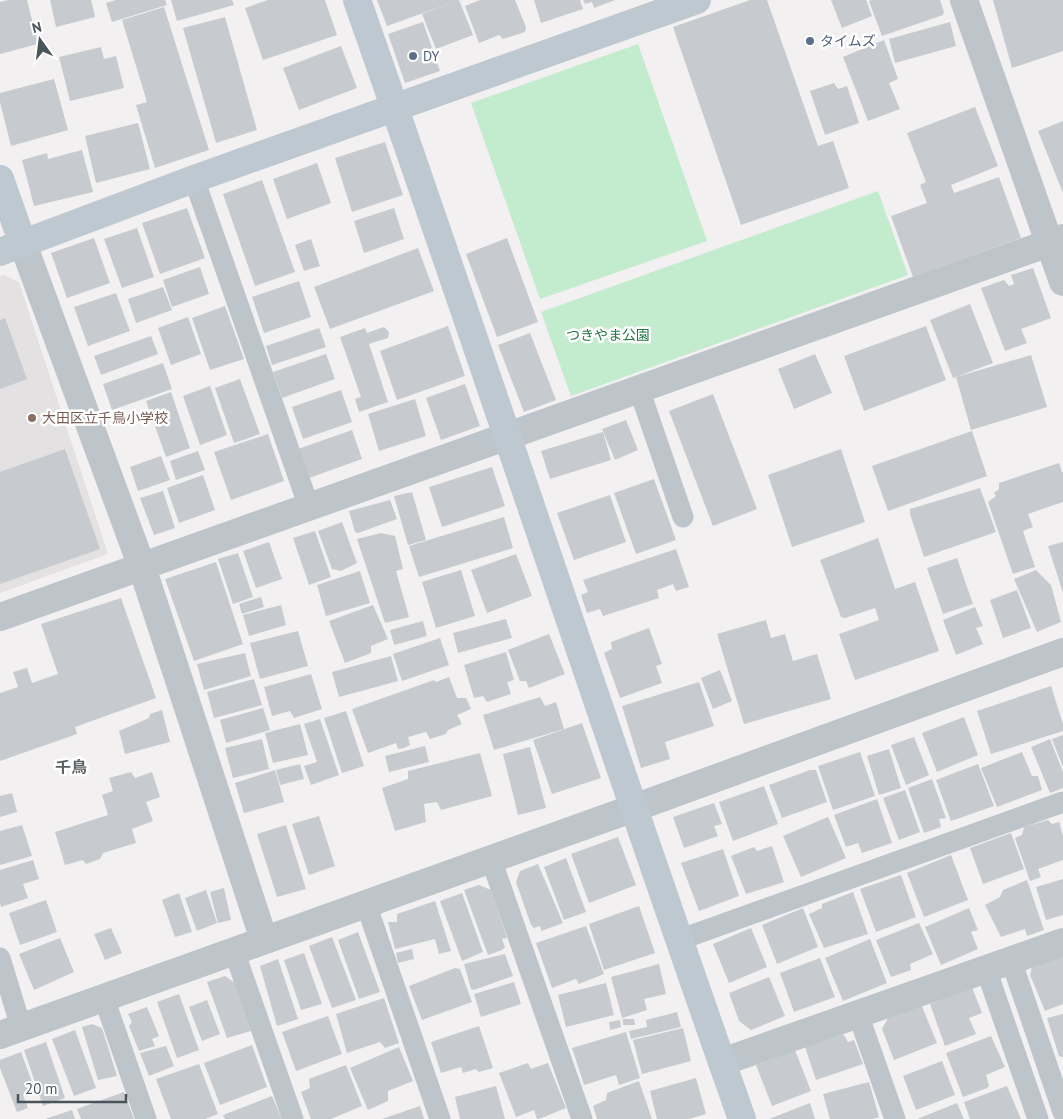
<svg xmlns="http://www.w3.org/2000/svg" width="1063" height="1119" font-family="'PT Sans','Noto Sans JP',sans-serif">
  <rect width="100%" height="100%" fill="#f2f0f0"/>
  <!-- education -->
  <path fill="#e3e1e1" d="M4 275 19 282 108 554 0 593V276Z"/>
  <!-- green -->
  <path fill="#c3ebce" d="M638 44 707 241 540 299 471 103Z
    M878 191 908 275 571 396 541 312Z"/>
  <!-- building -->
  <path fill="#c7cbcf" d="M8 0H27L38 44 0 54V2Z
    M50 0H91L95 17 56 27Z
    M116 0H165L167 5 112 22 106 3Z
    M171 0H232L234 5 177 21Z
    M268 0H325L337 35 263 60 245 8Z
    M377 0H459L473 35 436 49 422 14 457 1 387 26Z
    M480 0H515L526 27 525 32 503 39 499 35 479 43 465 6Z
    M534 0H580L583 9 541 23Z
    M583 0H615L594 8 592 2 585 4Z
    M750 0H767L818 146 833 141 849 188 741 225 673 27Z
    M831 0H866L872 16 842 28Z
    M872 0H940L944 12 943 15 882 36 869 1Z
    M993 0H1063V51L1012 68Z
    M164 7 209 150 155 168 136 105 147 102 122 20Z
    M225 17 257 130 216 143 183 28Z
    M423 22 440 71 405 83 388 34Z
    M950 22 956 46 895 63 889 39Z
    M884 40 898 79 889 83 900 109 868 121 843 57Z
    M341 46 357 88 299 110 283 68Z
    M101 47 104 59 116 56 124 88 70 101 59 57Z
    M54 79 68 130 11 146 0 102V93Z
    M834 83 838 89 847 86 859 123 825 135 810 91Z
    M975 107 998 166 951 185 954 193 999 177 1021 238 913 277 891 216 927 203 920 185 926 182 907 133Z
    M1063 121V193L1038 131Z
    M138 123 150 169 96 183 85 136Z
    M385 142 403 195 352 212 335 158Z
    M82 150 93 192 34 206 22 160 47 153 48 159Z
    M317 163 331 203 287 219 273 179Z
    M262 180 295 272 255 286 223 194Z
    M187 208 205 258 160 274 142 223Z
    M394 208 404 239 364 253 354 221Z
    M137 228 154 277 122 288 104 239Z
    M94 238 110 283 67 298 51 253Z
    M507 238 538 322 497 337 466 254Z
    M311 239 320 266 304 271 295 245Z
    M418 248 434 291 330 329 314 287Z
    M200 267 209 294 172 307 163 280Z
    M1033 268 1051 318 1021 329 1027 343 1005 351 981 288 1004 280 1009 286 1014 284 1011 275Z
    M299 281 311 317 264 333 252 297Z
    M163 287 172 310 136 323 128 299Z
    M116 293 130 331 88 346 74 307Z
    M970 304 993 363 953 378 930 320Z
    M225 306 244 359 210 370 192 318Z
    M188 317 201 354 171 365 158 328Z
    M5 318 27 379 0 389V320Z
    M448 326 465 376 397 400 380 351Z
    M926 326 946 380 864 411 844 356Z
    M384 327 389 332 388 338 369 344 388 402 359 412 355 399 361 397 340 337 365 328 367 333Z
    M319 328 326 347 272 365 266 346Z
    M530 333 556 400 524 412 498 345Z
    M151 336 158 354 101 375 94 356Z
    M326 354 335 379 282 398 273 372Z
    M815 354 832 393 794 409 778 369Z
    M1031 355 1047 407 971 430 956 377Z
    M163 363 172 389 112 410 103 384Z
    M240 379 260 434 234 443 215 388Z
    M465 384 480 426 441 440 426 398Z
    M210 386 227 435 200 445 183 396Z
    M341 390 352 422 303 439 292 407Z
    M171 392 190 448 166 457 146 401Z
    M713 394 757 509 713 526 669 411Z
    M415 399 426 436 379 451 368 414Z
    M626 420 638 450 615 460 602 429Z
    M352 430 362 459 309 478 298 449Z
    M972 431 987 476 888 511 872 466Z
    M603 432 611 460 550 479 541 451Z
    M268 434 284 481 231 500 214 452Z
    M65 449 100 549 0 584V472Z
    M841 449 865 522 792 547 768 475Z
    M198 451 205 470 176 480 170 461Z
    M161 456 170 480 138 491 130 467Z
    M1059 463 1062 472H1063V502L1028 514 1033 527 1023 531 1035 567 1013 574 988 502 996 496 994 493 999 489V483Z
    M492 467 505 506 442 527 429 487Z
    M203 475 215 510 179 523 167 488Z
    M654 479 676 540 636 554 614 493Z
    M980 488 996 532 924 557 910 514V509Z
    M163 491 175 528 154 535 140 498Z
    M412 492 426 540 408 545 394 496Z
    M610 495 626 542 574 560 557 513Z
    M390 500 397 519 358 533 355 532 349 511Z
    M504 517 513 548 419 577 409 546Z
    M342 522 357 563 341 571 332 569 318 531Z
    M315 531 331 577 309 585 293 538Z
    M381 533 395 536 403 569 396 571 409 617 385 623 357 539Z
    M878 538 895 589 915 582 939 651 855 680 839 634 879 620 875 608 845 618 841 617 820 560Z
    M269 542 282 579 256 588 243 551Z
    M1063 542V593L1048 546Z
    M676 549 689 587 676 591 673 584 657 590 659 598 603 616 600 609 587 613 581 595 588 592 583 580Z
    M238 553 253 597 233 604 218 559Z
    M516 554 532 596 487 613 471 570Z
    M957 558 973 604 943 614 927 568Z
    M216 562 243 644 194 661 165 579Z
    M461 570 475 616 436 628 422 582Z
    M1036 570 1051 585 1061 622 1037 632 1014 579Z
    M360 571 370 603 326 616 317 585Z
    M1017 590 1031 628 1003 638 990 600Z
    M261 597 264 607 242 614 239 604Z
    M121 598 156 698 75 727 77 734 0 761V693L18 687 13 672 27 668 32 683 58 674 41 624Z
    M281 605 286 625 249 636 243 615Z
    M373 605 388 639 371 646V653L345 663 329 621Z
    M975 607 983 626 976 628 983 644 956 655 943 620Z
    M506 619 512 638 458 653 453 633Z
    M766 620 771 638 785 634 793 661 817 654 831 699 744 724 717 634Z
    M423 621 427 636 394 645 390 630Z
    M649 628 662 664 656 666 662 683 620 698 604 653 612 649 611 642Z
    M298 631 308 666 260 679 250 643Z
    M549 634 565 674 529 688 526 681H520L508 650Z
    M440 638 449 665 402 681 393 654Z
    M506 652 514 680 507 682 511 694 487 702 483 696 474 698 464 665Z
    M245 653 251 676 204 690 197 664Z
    M391 656 398 681 339 697 332 672Z
    M720 670 732 701 713 709 701 678Z
    M311 674 322 709 294 718 290 711 272 716 264 687Z
    M449 677 457 698H466L471 709 457 715 462 724 448 730 446 734 430 739 426 732 408 737 410 745 404 748 398 749 396 743 368 753 352 709 434 680 436 682Z
    M254 679 262 705 214 718 207 692Z
    M699 682 714 726 665 742 670 759 641 768 622 706Z
    M1051 686 1063 724V731L991 754 977 711Z
    M540 697 545 706 556 702 564 729 494 750 483 715Z
    M263 708 270 730 226 743 220 720Z
    M162 710 170 742 125 754 119 731 149 718 150 714Z
    M346 711 364 766 342 773 324 718Z
    M964 717 978 755 937 772 922 733Z
    M320 719 339 775 311 785 304 766 317 762 304 724Z
    M582 723 601 778 552 794 533 740Z
    M300 724 308 755 273 763 265 733Z
    M1063 735V767L1052 739Z
    M914 737 929 775 906 785 891 745Z
    M262 739 269 769 233 778 225 748Z
    M1050 739 1063 772V788L1050 793 1031 747Z
    M425 746 429 762 389 772 385 756Z
    M530 747 546 808 518 815 503 754Z
    M889 749 901 788 879 795 867 756Z
    M860 752 875 796 833 810 818 766Z
    M1022 752 1032 776H1038L1042 790 997 807 981 768Z
    M480 753 492 796 441 810 437 802 424 804 426 822 395 831 382 788 408 779V771Z
    M300 764 304 779 280 785 276 770Z
    M978 764 994 806 951 821 936 780Z
    M275 770 284 802 244 813 235 783Z
    M810 770H816L827 802 782 818 769 785Z
    M131 772 135 778 152 772 160 797 146 802 153 821 132 829 136 843 103 853 100 859 86 864 83 860 65 865 55 832 108 815 102 795 113 791 109 778Z
    M932 779 946 818 939 819 941 827 924 833 908 788Z
    M764 786 778 824 733 841 719 802Z
    M905 790 920 832 899 840 883 798Z
    M12 793 17 812 0 817V796Z
    M877 799 892 843 862 853 858 843 846 847 834 815Z
    M714 803 722 824 714 826 718 836 684 848 673 817Z
    M319 816 335 866 309 875 292 824Z
    M828 817 846 858 801 877 783 836Z
    M1048 820 1052 824 1059 822 1063 836V860L1038 869 1041 877 1030 881 1015 838 1022 835 1024 827Z
    M22 825 32 856 0 865V831Z
    M286 825 306 889 277 897 257 834Z
    M1011 833 1024 869 983 884 970 848Z
    M618 837 636 885 589 903 571 854Z
    M772 846 784 882 746 894 731 856 754 847 757 851Z
    M723 849 739 896 699 911 681 863Z
    M951 855 968 900 924 917 907 873Z
    M566 858 586 912 564 920 544 867Z
    M33 860 39 879 23 884 28 898 1 907 0 903V870Z
    M538 864 563 923 541 931 540 926 534 928 531 925 516 882 520 871Z
    M901 875 916 917 876 932 860 889Z
    M1063 879V915L1046 920 1036 887Z
    M1027 880 1044 930 1027 936 1025 929 1001 937 985 905 1000 897 1003 890Z
    M479 885 491 890 507 938 502 939 505 947 502 950 488 955 464 890Z
    M224 888 231 920 218 923 210 892Z
    M206 890 217 923 197 931 185 898Z
    M853 892 868 934 824 948 809 914 822 908V904Z
    M179 893 192 932 175 937 162 900Z
    M462 893 483 952 462 961 440 901Z
    M46 900 57 932 20 945 9 913Z
    M435 901 451 951 439 954 435 939 395 949 388 922H397V914Z
    M639 906 655 953 604 970 589 924Z
    M803 908 818 947 777 964 762 925Z
    M969 908 978 930 971 932 978 949 941 965 925 927Z
    M919 923 933 954 910 964 911 970 891 977 876 940Z
    M586 926 604 974 579 984 576 979 552 988 536 943Z
    M111 928 122 953 105 960 94 934Z
    M751 928 767 967 729 983 713 944Z
    M358 932 380 992 359 999 338 940Z
    M332 937 356 1000 332 1008 309 946Z
    M60 938 74 972 34 990 19 954Z
    M870 939 887 983 843 1001 825 958Z
    M412 949 414 959 398 963 396 953Z
    M304 953 322 1004 301 1010 284 960Z
    M1063 953V1004L1045 1011 1030 975 1032 967Z
    M505 954 513 976 474 990 471 989 464 964Z
    M820 958 835 997 794 1012 780 973Z
    M278 959 298 1019 277 1026 260 966Z
    M659 964 666 994 644 999 647 1010 622 1018 611 977Z
    M455 968 460 969 472 1002 422 1020 409 986Z
    M225 976 235 983 251 1031 227 1038 207 982Z
    M769 977 785 1016 751 1030 739 1021 729 993Z
    M514 982 521 1004 481 1017 474 994Z
    M606 983 614 1015 566 1027 558 995Z
    M972 987 982 1013 969 1018 976 1034 945 1046 930 1004Z
    M179 994 199 1050 177 1058 157 1002Z
    M384 998 399 1043 385 1048 380 1042 347 1053 336 1014Z
    M207 1000 220 1034 202 1041 189 1007Z
    M921 1004 937 1043 894 1060 882 1029 889 1016Z
    M147 1007 159 1036 152 1039 155 1046 139 1051 129 1026 132 1022 128 1014Z
    M677 1012 681 1027 631 1039 629 1031 647 1027 646 1020Z
    M1063 1014V1057H1062L1059 1056 1047 1018Z
    M328 1016 342 1054 296 1071 282 1032Z
    M623 1019H634L635 1025H623Z
    M620 1020 621 1027 610 1030 609 1022Z
    M92 1024 102 1028 117 1076 98 1080 82 1027Z
    M479 1026 493 1068 479 1072 476 1069 463 1073 461 1067 441 1073 431 1042Z
    M683 1028 691 1061 642 1074 633 1040Z
    M75 1030 96 1088 74 1096 52 1039Z
    M626 1032 640 1078 619 1085 616 1075 584 1085 572 1048Z
    M843 1034 848 1042 854 1040 863 1064 816 1080 805 1047Z
    M991 1036 1005 1067 986 1075 989 1086 987 1088 963 1097 946 1053Z
    M46 1042 65 1098 43 1106 24 1050Z
    M252 1045 267 1087 220 1105 204 1063Z
    M166 1046 174 1066 149 1076 140 1053Z
    M399 1047 413 1081 388 1091V1101L368 1110 350 1068Z
    M795 1050 811 1091 772 1106 756 1065Z
    M21 1052 35 1090 23 1095 28 1108 17 1112 0 1068V1060Z
    M942 1061 955 1095 916 1110 903 1076Z
    M528 1063 531 1069 548 1063 566 1108 539 1119H537L534 1110 516 1117 499 1073Z
    M199 1064 218 1114 205 1119H171L156 1079Z
    M346 1065 362 1106 331 1119H311L301 1092 310 1088 309 1079Z
    M696 1078 706 1114 689 1119H657L650 1091Z
    M639 1081 652 1119H597L593 1106 606 1100 607 1093Z
    M869 1082 879 1117 873 1119H830L823 1094Z
    M496 1086 505 1119H460L455 1097Z
    M1007 1086 1021 1119H970L964 1102Z
    M124 1092 134 1119H81L77 1109Z
    M272 1096 282 1119H225L223 1115Z
    M810 1103 815 1119H769Z
    M957 1103 964 1119H917Z
    M420 1106 424 1119H382Z
    M72 1110 75 1119H45Z"/>
  <g fill="none" stroke-linecap="round" stroke-linejoin="round">
    <!-- lane -->
    <path stroke="#bdc5cb" stroke-width="21" d="M194 179 309 507
      M639 389 683 517
      M491 859 582 1119
      M366 904 440 1119
      M679 940 1063 802
      M234 951 293 1119
      M0 958 21 1027
      M1011 960 1063 1112
      M986 969 1038 1119
      M104 998 146 1119
      M858 1014 895 1119"/>
    <!-- street -->
    <path stroke="#bdc5cb" stroke-width="28" d="M964 0 1063 282
      M23 244 142 567 264 940
      M0 617 1063 238
      M0 1035 634 808 1063 652
      M722 1062 1063 942"/>
    <!-- secondary -->
    <path stroke="#bdc8d0" stroke-width="28" d="M357 0C488 372 610 747 742 1119
      M0 179 23 244
      M0 252 194 179 697 0"/>
  </g>
  <!-- markers -->
  <g fill="#5c6f8a" stroke="#fff" stroke-width="2">
    <circle cx="810" cy="41" r="5"/>
    <circle cx="413" cy="56" r="5"/>
  </g>
  <circle fill="#8d6e63" stroke="#fff" stroke-width="2" cx="32" cy="418" r="5"/>
  <g text-anchor="middle" dominant-baseline="central" stroke-width="5" stroke-linejoin="round" paint-order="stroke">
    <!-- service labels -->
    <g font-size="14" fill="#4e5e75" stroke="#fff" text-anchor="start">
      <text x="820" y="41">タイムズ</text>
      <text x="423" y="56">DY</text>
    </g>
    <!-- park labels -->
    <g font-size="14" fill="#207743" stroke="#fff">
      <text x="608" y="335">つきやま公園</text>
    </g>
    <!-- education labels -->
    <g font-size="14" fill="#785e54" stroke="#fff" text-anchor="start">
      <text x="42" y="418">大田区立千鳥小学校</text>
    </g>
    <!-- quarter labels -->
    <g font-size="16" font-weight="bold" fill="#5d6164" stroke="#fff">
      <text x="71" y="767">千鳥</text>
    </g>
  </g>
  <!-- north arrow -->
  <g transform="translate(40 40) rotate(346)" stroke="#ffffff" stroke-width="4" paint-order="stroke">
  <path d="M0-4L9 19L0 12L-9 19Z" fill="#49555b"/>
  <text y="-8" font-size="14" font-weight="bold" text-anchor="middle" fill="#49555b">N</text>
  </g>
  <!-- scale -->
  <path d="M18 1094v8h108v-8" fill="none" stroke="#49555b" stroke-width="2.5"/>
  <text x="25" y="1094" font-size="15" fill="#49555b" stroke="#ffffff" stroke-width="4" paint-order="stroke">20 m</text>
</svg>
